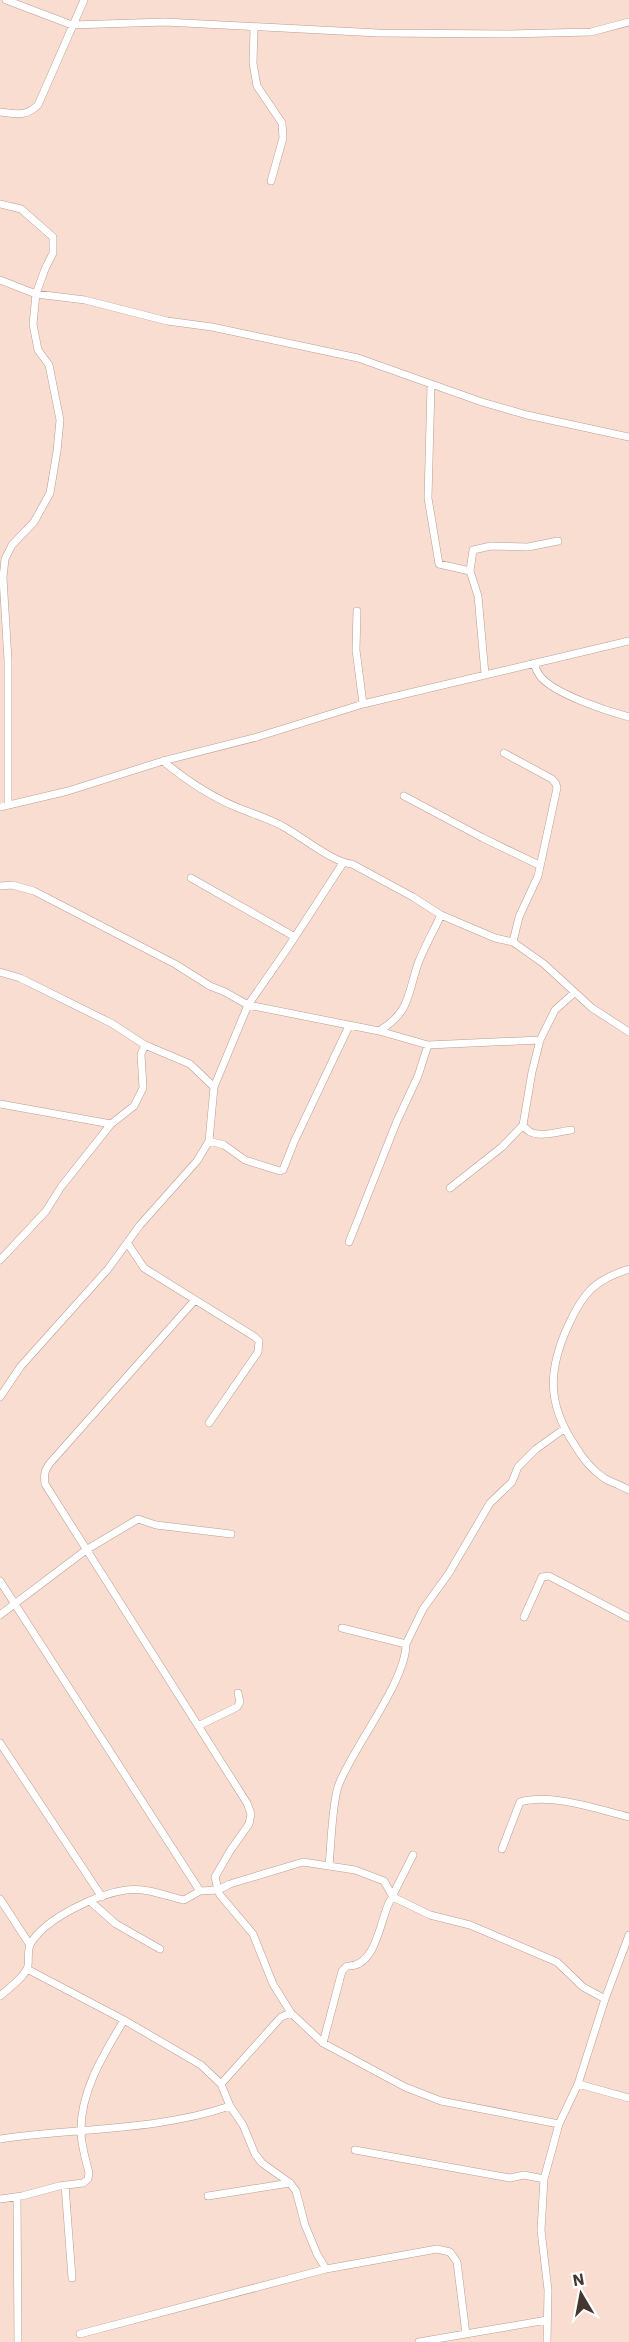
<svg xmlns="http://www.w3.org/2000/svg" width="629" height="2342" font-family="'IBM Plex Sans',sans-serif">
  <rect width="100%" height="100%" fill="#faddd1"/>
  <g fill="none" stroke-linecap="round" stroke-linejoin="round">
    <!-- minor casing -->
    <g stroke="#b99d92" stroke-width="8">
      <path id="minor" d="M6 0 72 25 165 22 378 33 508 34 591 32 629 22
        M254 28 253 63 257 86 282 123 283 138 271 181
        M0 112C15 114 26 117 38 105L84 0
        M0 204 21 209 53 237V253L45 269 36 294 33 324 38 350 49 365 60 420 57 451 50 493 34 522 12 545 5 559 3 578 8 660V805
        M0 280 36 294 85 300 167 321 212 327 358 358 482 402 527 415 629 437
        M431 385 428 498 439 564 470 571 478 596 485 674
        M470 571 473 550 491 546 528 547 558 541
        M357 611 356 650 363 704
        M534 663C535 667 537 672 540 676 554 694 607 711 629 717
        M504 753 552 779 556 784 557 788 538 876 519 917 513 942
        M163 761C187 781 213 798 241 809 256 815 270 819 284 827 302 837 334 863 352 864L413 897 441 915 495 938 513 942 544 964 592 1008 629 1032
        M404 796 483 838 539 865
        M0 807 68 791 163 761 257 737 363 704 629 641
        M191 878 295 937
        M0 886 12 885 34 891 175 964 210 986 225 992 248 1005 379 1031C412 1011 407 993 419 961 425 946 434 930 441 915
        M0 972 20 978 111 1023 145 1045 190 1064 214 1087
        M379 1031 428 1045 540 1040
        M0 1104 111 1124
        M523 1125C532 1141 556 1132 571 1130
        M209 1141 224 1145 245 1160 280 1171 283 1170 294 1142 349 1026
        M450 1188 502 1147 523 1125 532 1072 540 1040 555 1010 574 993
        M349 1242 397 1121 418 1076 428 1045
        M128 1244 144 1268 255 1337 259 1341 258 1352 209 1423
        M0 1260 46 1211 61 1187 111 1124 134 1106 143 1088 141 1054 145 1045
        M629 1269C594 1280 583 1293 568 1326 548 1370 547 1403 574 1444 581 1456 592 1470 604 1478 612 1483 621 1485 629 1490
        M194 1301 50 1463C44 1471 44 1475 45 1484L247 1803 251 1814 249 1824 230 1851 215 1877 218 1890 230 1884 303 1862 355 1870 384 1881 393 1897 430 1915 470 1925 557 1962 583 1987 605 1999
        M0 1397 21 1366 108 1269 140 1225 197 1161 209 1141 214 1087 248 1005 287 949 343 863
        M0 1581 200 1891
        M0 1615 86 1550 138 1519 156 1525 231 1534
        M524 1617 542 1577 549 1576 629 1618
        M406 1644 423 1609 449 1573 490 1503 512 1482 518 1467 536 1449 564 1429
        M198 1726 237 1707 240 1702 238 1693
        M0 1743 102 1897
        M502 1849 520 1802C552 1793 597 1809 629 1817
        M329 1866C331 1846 332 1801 339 1784 354 1746 406 1681 406 1644L342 1628
        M0 1899 30 1945
        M91 1902 116 1924 160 1949
        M27 1969 124 2020 201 2065 221 2084 230 2106 243 2125 255 2154 262 2163 290 2183 296 2191 305 2225 317 2254 326 2269
        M0 1996C8 1989 26 1976 28 1966 29 1959 27 1949 31 1943 46 1918 97 1894 126 1890 145 1887 166 1896 184 1900L200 1891 218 1890 220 1895 253 1934 273 1984 291 2013 323 2043 405 2087 441 2101 559 2124
        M323 2043 342 1971 347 1966C375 1968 380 1923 388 1905 396 1888 405 1871 413 1855
        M221 2084 281 2017 291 2013
        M578 2084 629 2098
        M0 2139C76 2128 157 2131 230 2106
        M355 2150 510 2178 524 2175 544 2179
        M65 2185 72 2278
        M208 2196 290 2183
        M17 2197 18 2342
        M0 2199 22 2196 59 2186 83 2183 88 2179 89 2173C86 2160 81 2145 81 2132 80 2091 104 2054 124 2020
        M80 2334 326 2269 437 2249 450 2252 457 2262 466 2334
        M419 2342 547 2320
        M547 2342 548 2290 541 2230 544 2179 559 2124 578 2084 605 1999 629 1935"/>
    </g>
    <!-- minor -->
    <use href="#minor" stroke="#fff" stroke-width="7"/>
  </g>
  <!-- north arrow -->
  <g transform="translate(581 2294) rotate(350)" stroke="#ffffff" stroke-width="4.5" paint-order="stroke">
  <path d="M0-4.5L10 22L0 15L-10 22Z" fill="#433732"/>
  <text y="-9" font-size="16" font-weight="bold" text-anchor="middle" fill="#433732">N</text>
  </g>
</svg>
